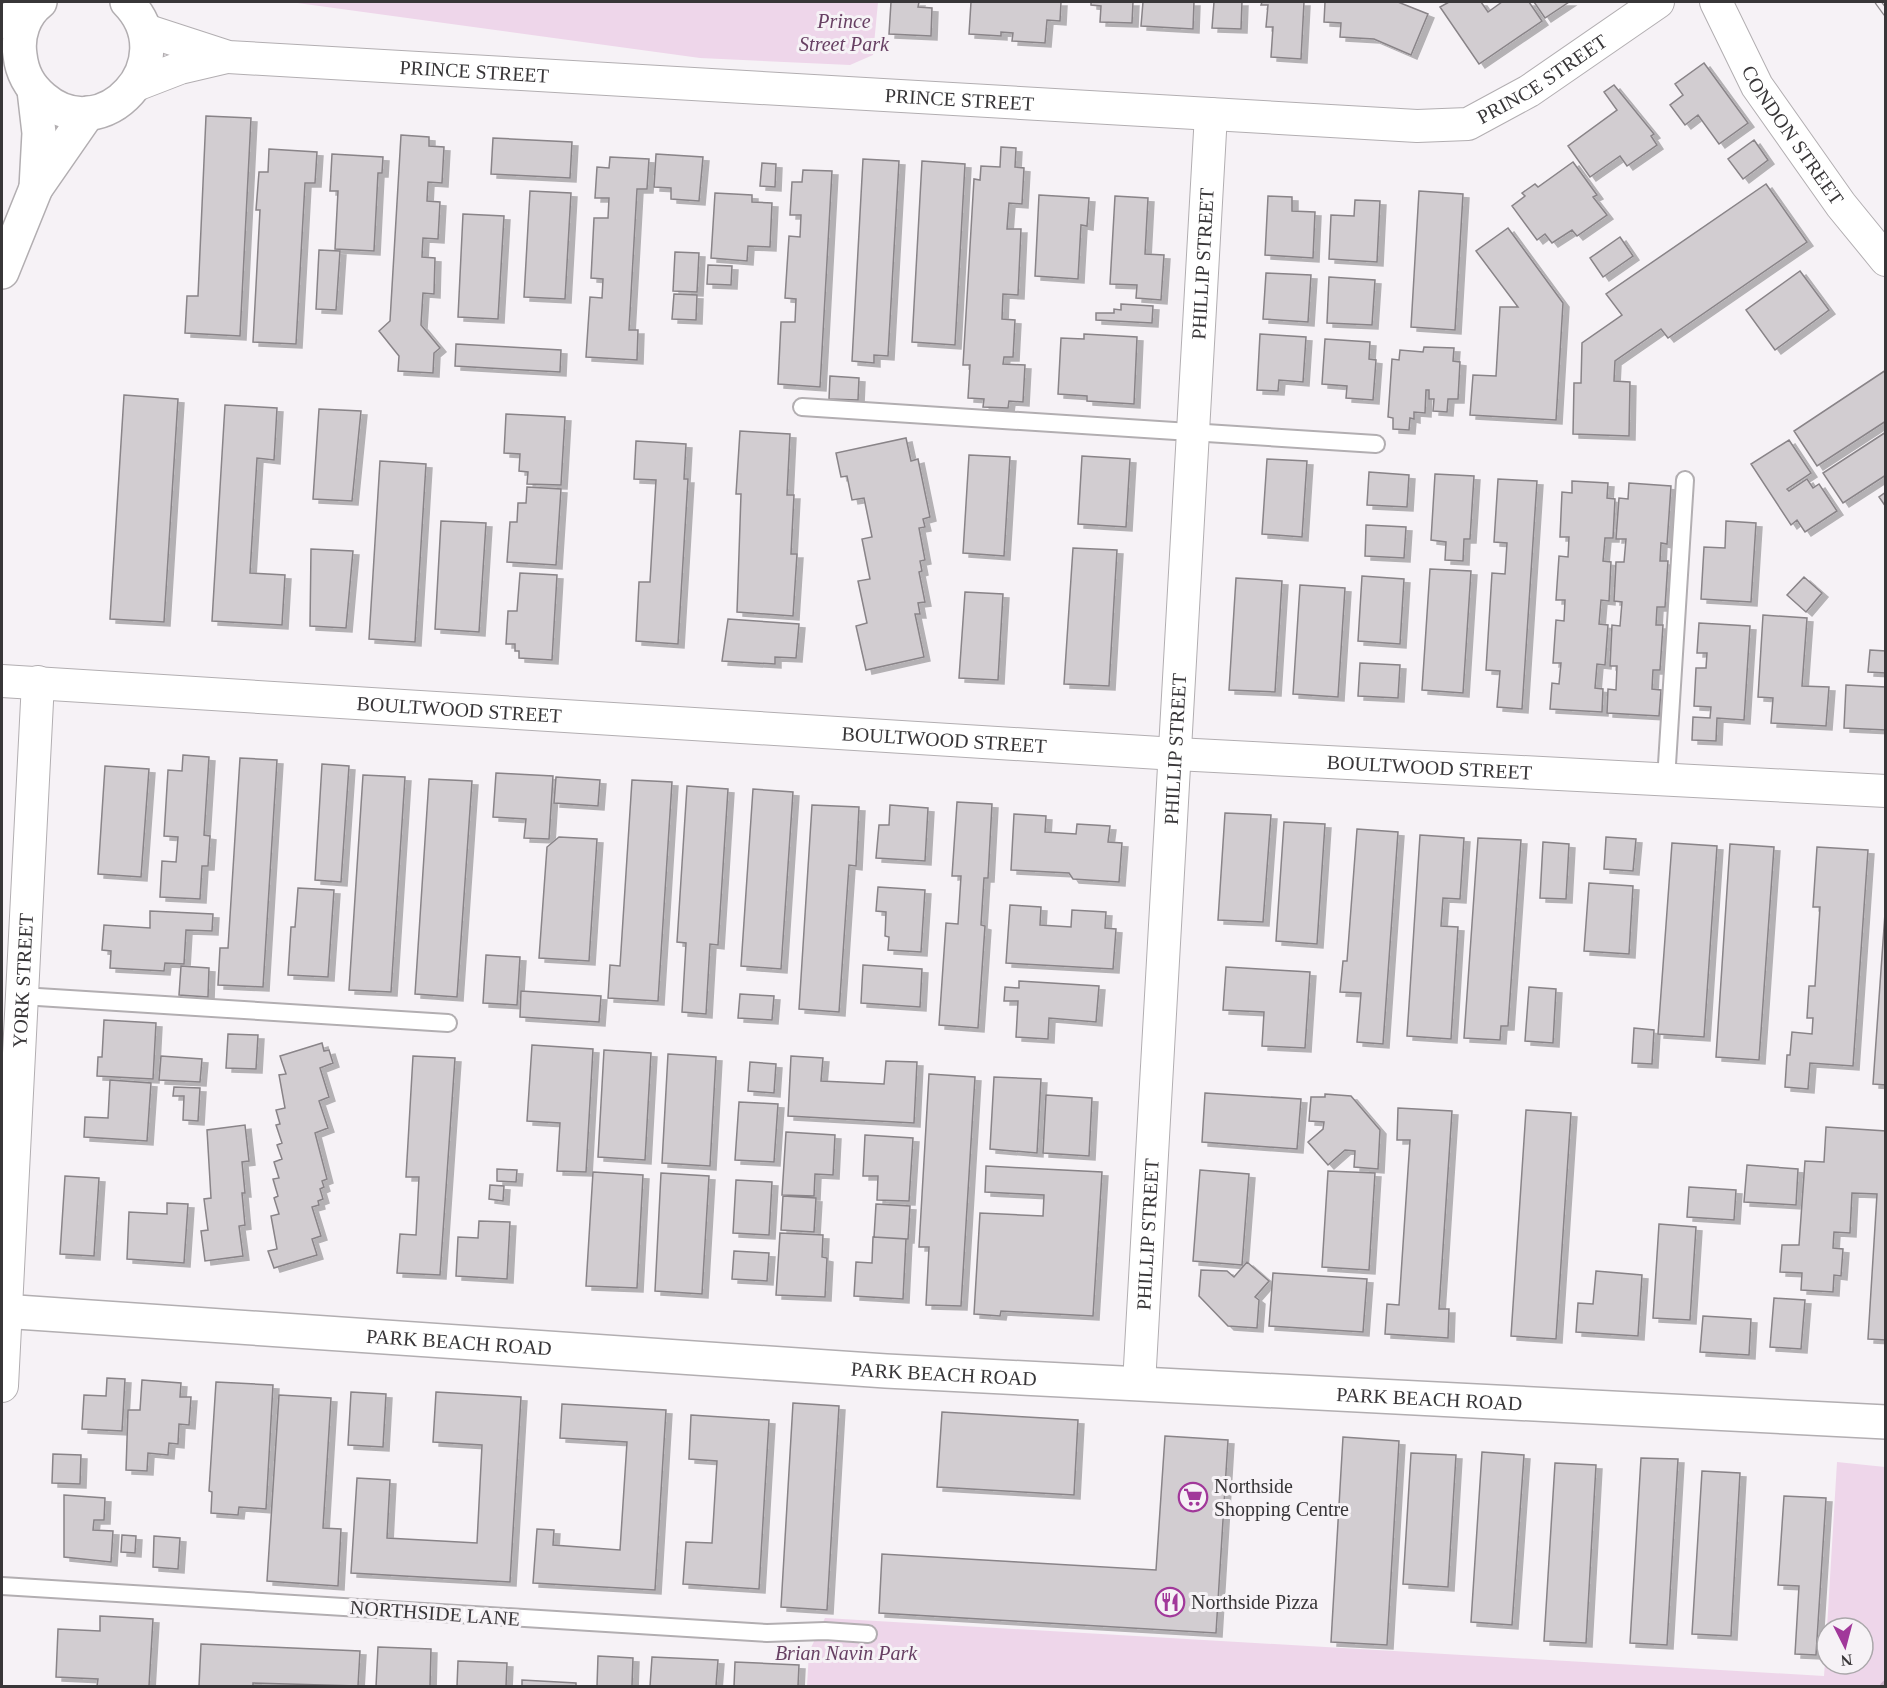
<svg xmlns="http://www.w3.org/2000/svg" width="1887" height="1688" font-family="'Times New Roman',serif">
  <defs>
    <filter id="shadow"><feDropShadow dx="6" dy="4" stdDeviation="0" flood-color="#0004"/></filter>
  </defs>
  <rect width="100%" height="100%" fill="#f6f2f6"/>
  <!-- green -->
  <path fill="#eed6ea" d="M290 2H878L873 55 850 65 700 58Z
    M1837 1462 1885 1467V1686H807L809 1652 825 1618 1824 1676 1827 1633V1664H1863V1628H1827Z"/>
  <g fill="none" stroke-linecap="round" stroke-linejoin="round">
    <!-- stream -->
    <path stroke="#ccb1c9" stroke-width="8" d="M1884 1686 1886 1684"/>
  </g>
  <!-- building -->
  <path fill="#d2cdd1" stroke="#898488" stroke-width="1.5" filter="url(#shadow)" d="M891 2H919L918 7 932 8 931 36 889 34Z
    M971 2H1061L1060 21 1047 20 1045 43 1012 41 1013 33 1001 32V36L969 34Z
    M1091 2H1133L1132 23 1100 22 1101 6 1091 5Z
    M1143 2H1194L1193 29 1141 26Z
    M1214 2H1242L1241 29 1212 28Z
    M1262 2H1304L1301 59 1271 57 1273 27H1266L1268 5H1261Z
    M1325 2H1398L1428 14 1411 55 1374 39 1340 37 1341 23 1324 22Z
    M1449 2H1481L1488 12 1502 2H1529L1542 21 1479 64 1440 7Z
    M1534 2H1569L1545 18Z
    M1704 63 1748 123 1719 144 1698 115 1685 125 1670 105 1683 95 1675 84Z
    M1614 85 1654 134 1651 136 1657 145 1627 166 1620 156 1590 177 1568 146 1617 110 1604 92Z
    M206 116 251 118 240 336 185 333 187 296H198Z
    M401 135 429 137V146L444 147 442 183 428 182 427 201 440 202 438 239 423 238 422 257 435 258 434 294 423 293 421 325 440 348 434 353 433 373 398 371 399 356 379 331 390 321Z
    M493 138 572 142 570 178 491 174Z
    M1754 140 1768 160 1743 179 1728 159Z
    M1001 147 1016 148 1015 167 1024 168 1022 204 1009 203 1007 229H1021L1018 295 1003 294 1002 319 1015 320 1013 357H1004L1003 364 1025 365 1023 402 1009 401 1008 408 983 407 984 399 968 398 970 365H963L974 179 980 180 981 166 1000 167Z
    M269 149 317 152 315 183H305L296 344 253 342 260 210H256L259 172H268Z
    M332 154 383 157 382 173H378L374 251 335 249 338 191H330Z
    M656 154 703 157 699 201 671 199V188L654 187Z
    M610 157 649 159 647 189H637L629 330H638L637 360 586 357 590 297 602 298 603 279 591 278 594 218H608L609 198H595L597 167 609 168Z
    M863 159 899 161 888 356 874 355V363L852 361Z
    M922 161 965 164 955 345 912 342Z
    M1573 162 1597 195 1593 197 1607 215 1577 236 1572 230 1552 243 1545 234 1537 240 1512 206 1525 196 1522 193 1535 184 1538 187Z
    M762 163 776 164 775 187 760 186Z
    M803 170 832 171 820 387 778 384 781 322H795L796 299 785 298 789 236 800 237 801 215H790L792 182H802Z
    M1766 184 1807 242 1668 338 1661 329 1615 361 1614 381 1630 382 1629 436 1573 434 1574 383H1581L1582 343 1622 315 1606 294Z
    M530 191 571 193 565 299 524 297Z
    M1419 191 1463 194 1455 330 1411 327Z
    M715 193 752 195V202L772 203 770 247 748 246 747 261 711 258Z
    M1039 195 1089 198 1087 226 1081 225 1078 279 1035 276Z
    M1115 196 1148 198 1145 254 1164 255 1161 300 1136 298 1137 285 1110 284Z
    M1268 196 1292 197V211L1315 212 1313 258 1265 255Z
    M1355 200 1380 201 1377 262 1329 259 1331 215 1354 216Z
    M463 214 504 216 498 319 458 317Z
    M1508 228 1563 303 1556 420 1470 415 1473 375 1496 376 1500 307H1518L1476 251Z
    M1620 237 1633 256 1603 277 1590 258Z
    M319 250 340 251 336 310 316 309Z
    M675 252 699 253 697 292 673 291Z
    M708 265 732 266 731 285 707 284Z
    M1800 271 1829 310 1775 350 1746 310Z
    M1266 273 1311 275 1308 322 1263 319Z
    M1329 277 1375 280 1372 325 1327 323Z
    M674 294 697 295 696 320 672 319Z
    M1121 304 1153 306 1152 323 1096 320V313H1114V309L1121 310Z
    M1084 334 1137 337 1134 404 1087 401V396L1058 394 1061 338 1084 339Z
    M1260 334 1306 337 1303 382 1279 380 1278 391 1257 390Z
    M1325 339 1370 342 1369 359 1376 360 1373 400 1346 398 1347 386 1322 384Z
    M456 344 561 350 560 372 455 366Z
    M1424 347 1454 348 1453 361 1460 362 1458 399H1448L1447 412 1433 411 1434 399H1429V390H1426L1425 413 1414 412V419L1410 418 1409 430 1393 429V418L1388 417 1392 359 1399 360 1400 350 1423 352Z
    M1886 370V421L1817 466 1794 431Z
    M830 376 859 378 858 400 829 399Z
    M124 395 178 399 164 622 110 619Z
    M225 405 277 408 274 460 257 458 250 573 285 575 282 625 212 621Z
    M319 409 361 411 352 501 313 499Z
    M506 414 565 417 561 485 527 484 528 472 519 471 520 454 504 453Z
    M740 431 790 434 787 495H794L791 554H797L793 616 737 612 741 494H736Z
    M1886 432V475L1843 503 1823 473Z
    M906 438 911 461 918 459 930 517 923 519 925 527 919 528 925 560 920 561 922 571 919 572 925 602 918 603 920 614H915L924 657 866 670 856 626 867 623 858 581 870 579 862 539 872 537 864 498 852 500 847 476 841 477 836 453Z
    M1789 440 1811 473 1787 489 1789 491 1807 479 1813 488 1819 484 1837 511 1805 532 1797 520 1791 525 1751 464Z
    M636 441 686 444 684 479H688L678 644 636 641 639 582H650L656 480 634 479Z
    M969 455 1010 457 1004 556 963 553Z
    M1082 456 1130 459 1126 527 1078 524Z
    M1267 459 1307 461 1302 537 1262 534Z
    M380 461 426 464 415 642 369 639Z
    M1369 472 1409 475 1407 507 1367 505Z
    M1435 474 1474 476 1470 539H1464L1463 561 1445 560 1446 542 1431 540Z
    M1498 479 1537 481 1522 709 1497 707 1500 671 1486 670 1492 573 1505 574 1507 543 1494 542Z
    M1572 481 1608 483 1607 498 1615 499 1613 538H1605L1603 561 1611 562 1609 601 1601 600 1599 624 1608 625 1605 665 1597 664 1595 688 1603 689 1602 712 1550 709 1552 683 1559 684 1561 663H1553L1556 620 1564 621 1565 600H1556L1559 556 1568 557 1569 537H1560L1562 492 1572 493Z
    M1629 483 1671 486 1667 544 1661 543 1660 561H1668L1665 607H1657L1656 625H1663L1660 670H1653L1652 689 1661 690 1659 716 1607 713 1608 689 1616 690 1617 666H1610L1612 625 1620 626 1622 602 1614 601 1616 562H1624L1626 539H1616L1619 498 1628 499Z
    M527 487 561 489 556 565 507 562 510 522H517L518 503H526Z
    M1886 492V507L1879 497Z
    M441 521 486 523 479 632 435 629Z
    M1726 521 1756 523 1751 602 1701 599 1704 547 1725 548Z
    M1366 525 1406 527 1404 558 1365 556Z
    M1073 548 1117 550 1109 686 1064 684Z
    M311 549 353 551 346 628 310 626Z
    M1430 569 1471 571 1463 693 1422 690Z
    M520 573 557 575 552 660 519 658V651H515V644H506L508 611H517Z
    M1362 576 1404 579 1400 644 1358 641Z
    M1804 577 1822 593 1806 612 1787 595Z
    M1236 578 1282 581 1275 692 1229 690Z
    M1300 585 1345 588 1338 697 1293 694Z
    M965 592 1003 594 998 680 959 678Z
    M1763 615 1807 618 1802 686 1829 687 1826 726 1771 723 1773 698 1758 697Z
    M728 619 799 624 796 658 775 657V664L722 661Z
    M1699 623 1750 626 1744 720 1717 718 1716 741 1692 740 1693 717 1710 718 1711 707 1694 706 1696 668H1706L1707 653H1697Z
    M1870 650 1886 651V673L1868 672Z
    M1360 663 1400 665 1398 698 1358 696Z
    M1846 685 1886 687V730L1844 728Z
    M183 755 209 757 204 835 210 836 208 866H202L200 899 160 897 162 861 176 862 178 837 164 836 168 770 182 771Z
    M240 758 277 760 263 987 218 985 220 948H228Z
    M322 764 349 766 341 882 315 880Z
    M105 766 149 769 141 877 98 874Z
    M496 773 553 776 549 839 524 838 526 819 493 817Z
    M363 775 405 777 391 992 349 990Z
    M556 777 600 780 598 806 554 803Z
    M429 779 472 781 457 997 415 994Z
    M632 780 672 782 658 1001 608 998 610 965 620 966Z
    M687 786 728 789 718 945 710 944 706 1014 682 1012 686 943 677 942Z
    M753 789 793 792 781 969 741 966Z
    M957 802 992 804 988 878H984L981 925 985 926 978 1028 939 1025 946 923 958 924 961 876H952Z
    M812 805 859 807 856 866 849 865 839 1012 799 1009Z
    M890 805 928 808 925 861 876 858 879 825H889Z
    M1225 813 1271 815 1263 922 1218 920Z
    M1014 814 1046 816 1045 832 1076 834 1077 824 1110 826 1108 842 1122 843 1119 882 1073 879 1069 873 1011 870Z
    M1284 822 1325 824 1317 944 1276 941Z
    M1357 829 1398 832 1383 1044 1357 1042 1361 993 1340 992 1343 961H1347Z
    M1420 835 1464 838 1460 899 1443 898 1441 926 1458 927 1451 1039 1407 1036Z
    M559 837 597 839 589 961 539 958 547 847Z
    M1606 837 1636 839 1633 871 1604 869Z
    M1478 838 1521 840 1508 1026H1501L1500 1040 1464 1038Z
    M1543 842 1569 844 1566 899 1540 898Z
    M1672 843 1717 846 1704 1037 1658 1034Z
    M1730 844 1774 847 1759 1060 1716 1057Z
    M1817 847 1868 850 1853 1066 1810 1063 1808 1089 1785 1087 1787 1055H1790L1792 1032 1812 1034 1813 1018H1807L1809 986H1815L1820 907H1813Z
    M1589 883 1633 886 1629 954 1584 951Z
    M878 887 925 890 921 952 888 950 889 937 885 936 886 912 876 911Z
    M298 888 334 890 328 977 288 975 291 927H295Z
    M1886 899V1085L1873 1084Z
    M1010 905 1041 907 1040 925 1071 927 1072 910 1106 912 1105 928 1116 929 1113 969 1006 963Z
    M150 911 213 914 212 931 186 930 184 964 165 963 164 971 110 968 111 951 102 950 104 925 150 928Z
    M486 955 520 957 517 1005 483 1003Z
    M863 965 922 969 920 1007 861 1003Z
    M181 966 209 968 208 997 179 995Z
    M1226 967 1310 972 1305 1048 1262 1046 1264 1012 1223 1010Z
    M1019 981 1099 986 1096 1022 1049 1018 1048 1039 1016 1037 1018 1001H1004L1005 987 1019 988Z
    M1529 987 1556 989 1553 1043 1525 1041Z
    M521 991 601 996 599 1022 520 1017Z
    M740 994 774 996 772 1020 738 1018Z
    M104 1020 156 1023 153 1079 97 1076 98 1057H102Z
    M1634 1028 1654 1030 1652 1064 1632 1063Z
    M228 1034 258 1035 256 1069 226 1068Z
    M322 1043 324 1051 329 1050 333 1063 320 1068 329 1097 319 1101 328 1128 315 1133 327 1179 322 1181 324 1187 320 1189 323 1199 318 1201 319 1205 312 1207 321 1236 312 1239 317 1255 274 1268 268 1251 277 1249 271 1216 279 1214 274 1198 278 1196 273 1179 279 1178 274 1162 282 1159 277 1145 282 1143 276 1125 280 1124 276 1110 285 1108 279 1075 286 1074 280 1056Z
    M532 1045 593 1049 586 1172 557 1171 560 1123 527 1121Z
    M604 1050 651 1053 645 1160 598 1157Z
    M668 1054 716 1057 710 1166 662 1163Z
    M161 1056 202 1059 200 1082 159 1080Z
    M413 1056 455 1058 440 1275 397 1273 400 1234 416 1235 419 1177H406Z
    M791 1056 823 1058 821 1081 884 1084 886 1061 917 1062 914 1123 788 1116Z
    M750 1062 776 1064 774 1093 748 1091Z
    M929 1074 975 1077 961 1306 926 1305 929 1247H919Z
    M994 1077 1041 1079 1037 1153 990 1149Z
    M110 1080 151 1083 147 1141 84 1137 85 1117 108 1118Z
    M174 1087 200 1088 198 1121 183 1120 184 1096H173Z
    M1205 1093 1301 1099 1297 1149 1202 1142Z
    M1325 1094 1351 1096 1380 1130 1378 1169 1354 1167 1355 1151 1345 1150 1328 1165 1308 1142 1323 1129 1324 1122 1309 1121 1311 1097H1325Z
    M1046 1095 1092 1098 1089 1156 1043 1153Z
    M739 1102 778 1104 774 1162 735 1160Z
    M1398 1108 1452 1111 1439 1309H1449L1448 1338 1385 1334 1387 1304 1399 1305 1410 1140H1397Z
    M1526 1110 1571 1113 1556 1339 1511 1336Z
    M245 1125 249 1161 242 1162 245 1193H242L245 1225 239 1226 243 1256 205 1261 201 1231 208 1230 204 1199 211 1198 207 1130Z
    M1826 1127 1886 1131V1340L1868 1339 1877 1194 1852 1193 1850 1233 1834 1232 1833 1248 1843 1249 1841 1276 1834 1275 1833 1292 1801 1290 1802 1273 1780 1272 1782 1245H1799L1805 1161 1824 1162Z
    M786 1132 835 1135 833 1175 815 1174 814 1196 782 1195Z
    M865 1135 913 1138 909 1201 877 1200 878 1176H863Z
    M1747 1165 1798 1169 1796 1205 1744 1202Z
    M986 1166 1102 1172 1093 1316 1001 1311 1000 1316 974 1314 980 1213 1043 1216 1044 1195 985 1192Z
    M497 1169 517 1170 516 1182 497 1181Z
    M1200 1170 1249 1174 1242 1265 1193 1261Z
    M1328 1171 1375 1173 1369 1270 1322 1267Z
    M593 1172 643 1175 637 1288 586 1286Z
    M661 1173 709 1176 702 1294 655 1291Z
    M65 1176 99 1178 94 1256 60 1254Z
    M736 1180 772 1182 769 1235 733 1233Z
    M490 1185 504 1186 503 1201 489 1199Z
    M1689 1187 1736 1190 1734 1220 1687 1217Z
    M783 1196 816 1198 814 1232 781 1230Z
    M167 1203 188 1204 184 1263 127 1259 129 1212 167 1214Z
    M876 1204 910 1206 908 1239 874 1237Z
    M479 1221 510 1222 507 1279 456 1276 458 1237 478 1238Z
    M1659 1224 1696 1227 1690 1320 1653 1318Z
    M780 1233 823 1235 822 1257 827 1258 825 1297 776 1295Z
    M873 1237 906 1239 903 1299 854 1296 856 1262 872 1263Z
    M734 1251 769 1253 767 1281 732 1279Z
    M1247 1262 1269 1281 1255 1297 1259 1300 1257 1328 1228 1326 1199 1296 1201 1270 1227 1271 1234 1277Z
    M1596 1271 1642 1275 1638 1336 1576 1332 1578 1303 1593 1304Z
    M1273 1273 1367 1279 1363 1332 1269 1326Z
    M1774 1298 1805 1300 1801 1349 1770 1347Z
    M1703 1316 1751 1319 1749 1355 1700 1352Z
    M107 1378 125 1379 122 1431 82 1429 84 1395 106 1396Z
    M142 1380 181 1383 180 1397H191L189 1425 179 1424 178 1444 169 1443 168 1455 148 1453 147 1471 126 1470 128 1410H140Z
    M216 1382 273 1385 266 1509 239 1507 238 1515 211 1513 212 1492 209 1491Z
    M351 1392 386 1394 383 1447 348 1445Z
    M436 1392 521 1397 510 1582 351 1573 357 1478 390 1480 387 1538 477 1543 482 1445 433 1442Z
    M279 1395 331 1398 323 1528 341 1529 338 1586 267 1581Z
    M793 1403 839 1406 827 1610 781 1607Z
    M562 1404 666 1410 655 1590 533 1583 537 1529 554 1530 553 1545 620 1550 627 1442 560 1438Z
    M942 1412 1078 1420 1074 1495 937 1487Z
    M691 1415 769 1420 759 1589 683 1584 686 1542 712 1543 717 1461 689 1459Z
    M1165 1436 1228 1440 1216 1633 879 1613 882 1554 1156 1570Z
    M1343 1437 1399 1441 1387 1645 1331 1642Z
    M1482 1452 1524 1455 1512 1625 1471 1622Z
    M1411 1453 1456 1455 1448 1587 1403 1584Z
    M53 1454 81 1455 80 1484 52 1483Z
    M1641 1458 1678 1459 1667 1645 1630 1643Z
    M1555 1463 1596 1465 1586 1643 1544 1641Z
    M1702 1471 1740 1473 1731 1636 1692 1634Z
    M64 1495 105 1498 104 1520H94L93 1530 113 1531 111 1562 64 1557Z
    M1784 1496 1826 1498 1816 1655 1795 1654 1799 1586 1778 1585Z
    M122 1535 136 1536 135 1553 121 1552Z
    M154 1536 180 1538 178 1569 153 1567Z
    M100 1616 153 1619 149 1686H97L98 1679 56 1677 58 1629 100 1631Z
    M201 1644 360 1651 358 1686 253 1683V1686H199Z
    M378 1647 431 1649 430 1686H376Z
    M598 1656 633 1658 632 1686H597Z
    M652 1657 718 1660 716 1686H650Z
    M458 1661 507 1663 506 1686H457Z
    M735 1662 799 1665 798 1686H734Z
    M522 1680 576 1683V1686H522Z"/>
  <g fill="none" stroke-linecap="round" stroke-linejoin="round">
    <!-- lane casing -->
    <g stroke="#b2aeb1" stroke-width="20">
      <path id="lane" d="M802 407 1376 444
        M1666 780 1685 480
        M22 996 448 1023
        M2 1586 767 1633 825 1631 868 1634"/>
    </g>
    <!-- street casing -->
    <g stroke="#b2aeb1" stroke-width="34">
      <g id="street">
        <path id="s1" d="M1716 2 1757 86 1841 205 1886 260"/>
        <path d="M2 22 35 6"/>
        <path id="s2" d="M145 30 228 57 1417 126 1468 124 1529 91 1658 2"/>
        <path d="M136 85 180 68 227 57"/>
        <path id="s3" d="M2 681 1176 754 1886 791"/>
        <path id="s4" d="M1139 1384 1211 114"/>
        <path id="s5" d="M2 1386 38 682"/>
      </g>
    </g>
    <!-- secondary casing -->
    <g stroke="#b2aeb1" stroke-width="36">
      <g id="secondary">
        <path d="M40 2C24 14 17 36 20 55 22 73 29 86 43 98 103 150 185 61 127 2"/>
        <path d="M34 90 39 133 36 188"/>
        <path d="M2 272 36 188 88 113"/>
        <path id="s6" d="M2 1311 886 1371 1886 1422"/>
      </g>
    </g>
    <!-- lane -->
    <use href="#lane" stroke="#fff" stroke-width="16"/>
    <!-- street -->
    <use href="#street" stroke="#fff" stroke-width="32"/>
    <!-- secondary -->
    <use href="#secondary" stroke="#fff" stroke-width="33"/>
    <!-- rail casing -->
    <g stroke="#8d8a8d" stroke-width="7">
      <path id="rail" d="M1878 2 1886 13"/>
    </g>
    <!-- rail -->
    <use href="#rail" stroke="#f6f2f6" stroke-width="4.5" stroke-dasharray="14" stroke-linecap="butt"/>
  </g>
  <!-- icons -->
  <defs>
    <g id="supermarket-ring" transform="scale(1.5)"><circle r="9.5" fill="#f6f2f6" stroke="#a1389a" stroke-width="1.5"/><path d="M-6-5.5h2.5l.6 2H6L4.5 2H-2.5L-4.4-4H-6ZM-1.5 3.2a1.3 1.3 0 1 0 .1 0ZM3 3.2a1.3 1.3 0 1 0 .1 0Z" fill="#a1389a"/></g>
    <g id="restaurant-ring" transform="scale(1.5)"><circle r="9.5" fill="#f6f2f6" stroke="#a1389a" stroke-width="1.5"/><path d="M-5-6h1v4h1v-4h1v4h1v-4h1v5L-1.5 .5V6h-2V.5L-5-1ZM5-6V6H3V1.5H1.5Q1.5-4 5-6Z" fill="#a1389a"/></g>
  </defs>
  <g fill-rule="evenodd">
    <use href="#supermarket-ring" x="1193" y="1497"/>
    <use href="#restaurant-ring" x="1170" y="1602"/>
  </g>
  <g text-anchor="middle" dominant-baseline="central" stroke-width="6" stroke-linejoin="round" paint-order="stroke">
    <!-- park labels -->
    <g font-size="20" font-style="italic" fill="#674063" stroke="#f6f2f6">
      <text x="844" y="21">Prince<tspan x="844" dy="23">Street Park</tspan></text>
      <text x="846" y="1653">Brian Navin Park</text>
    </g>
    <!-- street labels -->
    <g font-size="20" fill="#383638" stroke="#f6f2f6">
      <text stroke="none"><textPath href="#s2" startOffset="334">PRINCE STREET</textPath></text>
      <text stroke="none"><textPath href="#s2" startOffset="1416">PRINCE STREET</textPath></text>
      <text stroke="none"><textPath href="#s2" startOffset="820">PRINCE STREET</textPath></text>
      <text stroke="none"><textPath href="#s1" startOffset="154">CONDON STREET</textPath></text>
      <text stroke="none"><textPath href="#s4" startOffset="1122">PHILLIP STREET</textPath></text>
      <text stroke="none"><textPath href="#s3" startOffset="458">BOULTWOOD STREET</textPath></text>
      <text stroke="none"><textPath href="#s3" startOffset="944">BOULTWOOD STREET</textPath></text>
      <text stroke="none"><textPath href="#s4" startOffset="636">PHILLIP STREET</textPath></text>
      <text stroke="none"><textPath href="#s3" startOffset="1430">BOULTWOOD STREET</textPath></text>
      <text stroke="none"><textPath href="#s5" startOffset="406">YORK STREET</textPath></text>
      <text stroke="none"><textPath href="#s4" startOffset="150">PHILLIP STREET</textPath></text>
      <text stroke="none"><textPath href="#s6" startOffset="458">PARK BEACH ROAD</textPath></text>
      <text stroke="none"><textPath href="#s6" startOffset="944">PARK BEACH ROAD</textPath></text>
      <text stroke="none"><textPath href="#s6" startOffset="1430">PARK BEACH ROAD</textPath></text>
      <text transform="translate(435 1613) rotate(4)">NORTHSIDE LANE</text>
    </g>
    <!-- poi labels -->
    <g font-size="20" fill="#383638" stroke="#f6f2f6" text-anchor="start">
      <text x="1214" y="1486">Northside<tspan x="1214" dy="23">Shopping Centre</tspan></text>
      <text x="1191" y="1602">Northside Pizza</text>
    </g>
  </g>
  <!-- border -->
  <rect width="1887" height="1688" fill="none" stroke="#383638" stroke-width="6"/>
  <!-- north arrow -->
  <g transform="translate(1845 1646) rotate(174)"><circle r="28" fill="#f6f2f6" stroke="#aaa7aa" stroke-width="1.5"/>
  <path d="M0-4.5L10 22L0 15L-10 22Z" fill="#a1389a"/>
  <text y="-9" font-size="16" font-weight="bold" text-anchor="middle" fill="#383638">N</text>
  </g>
</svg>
